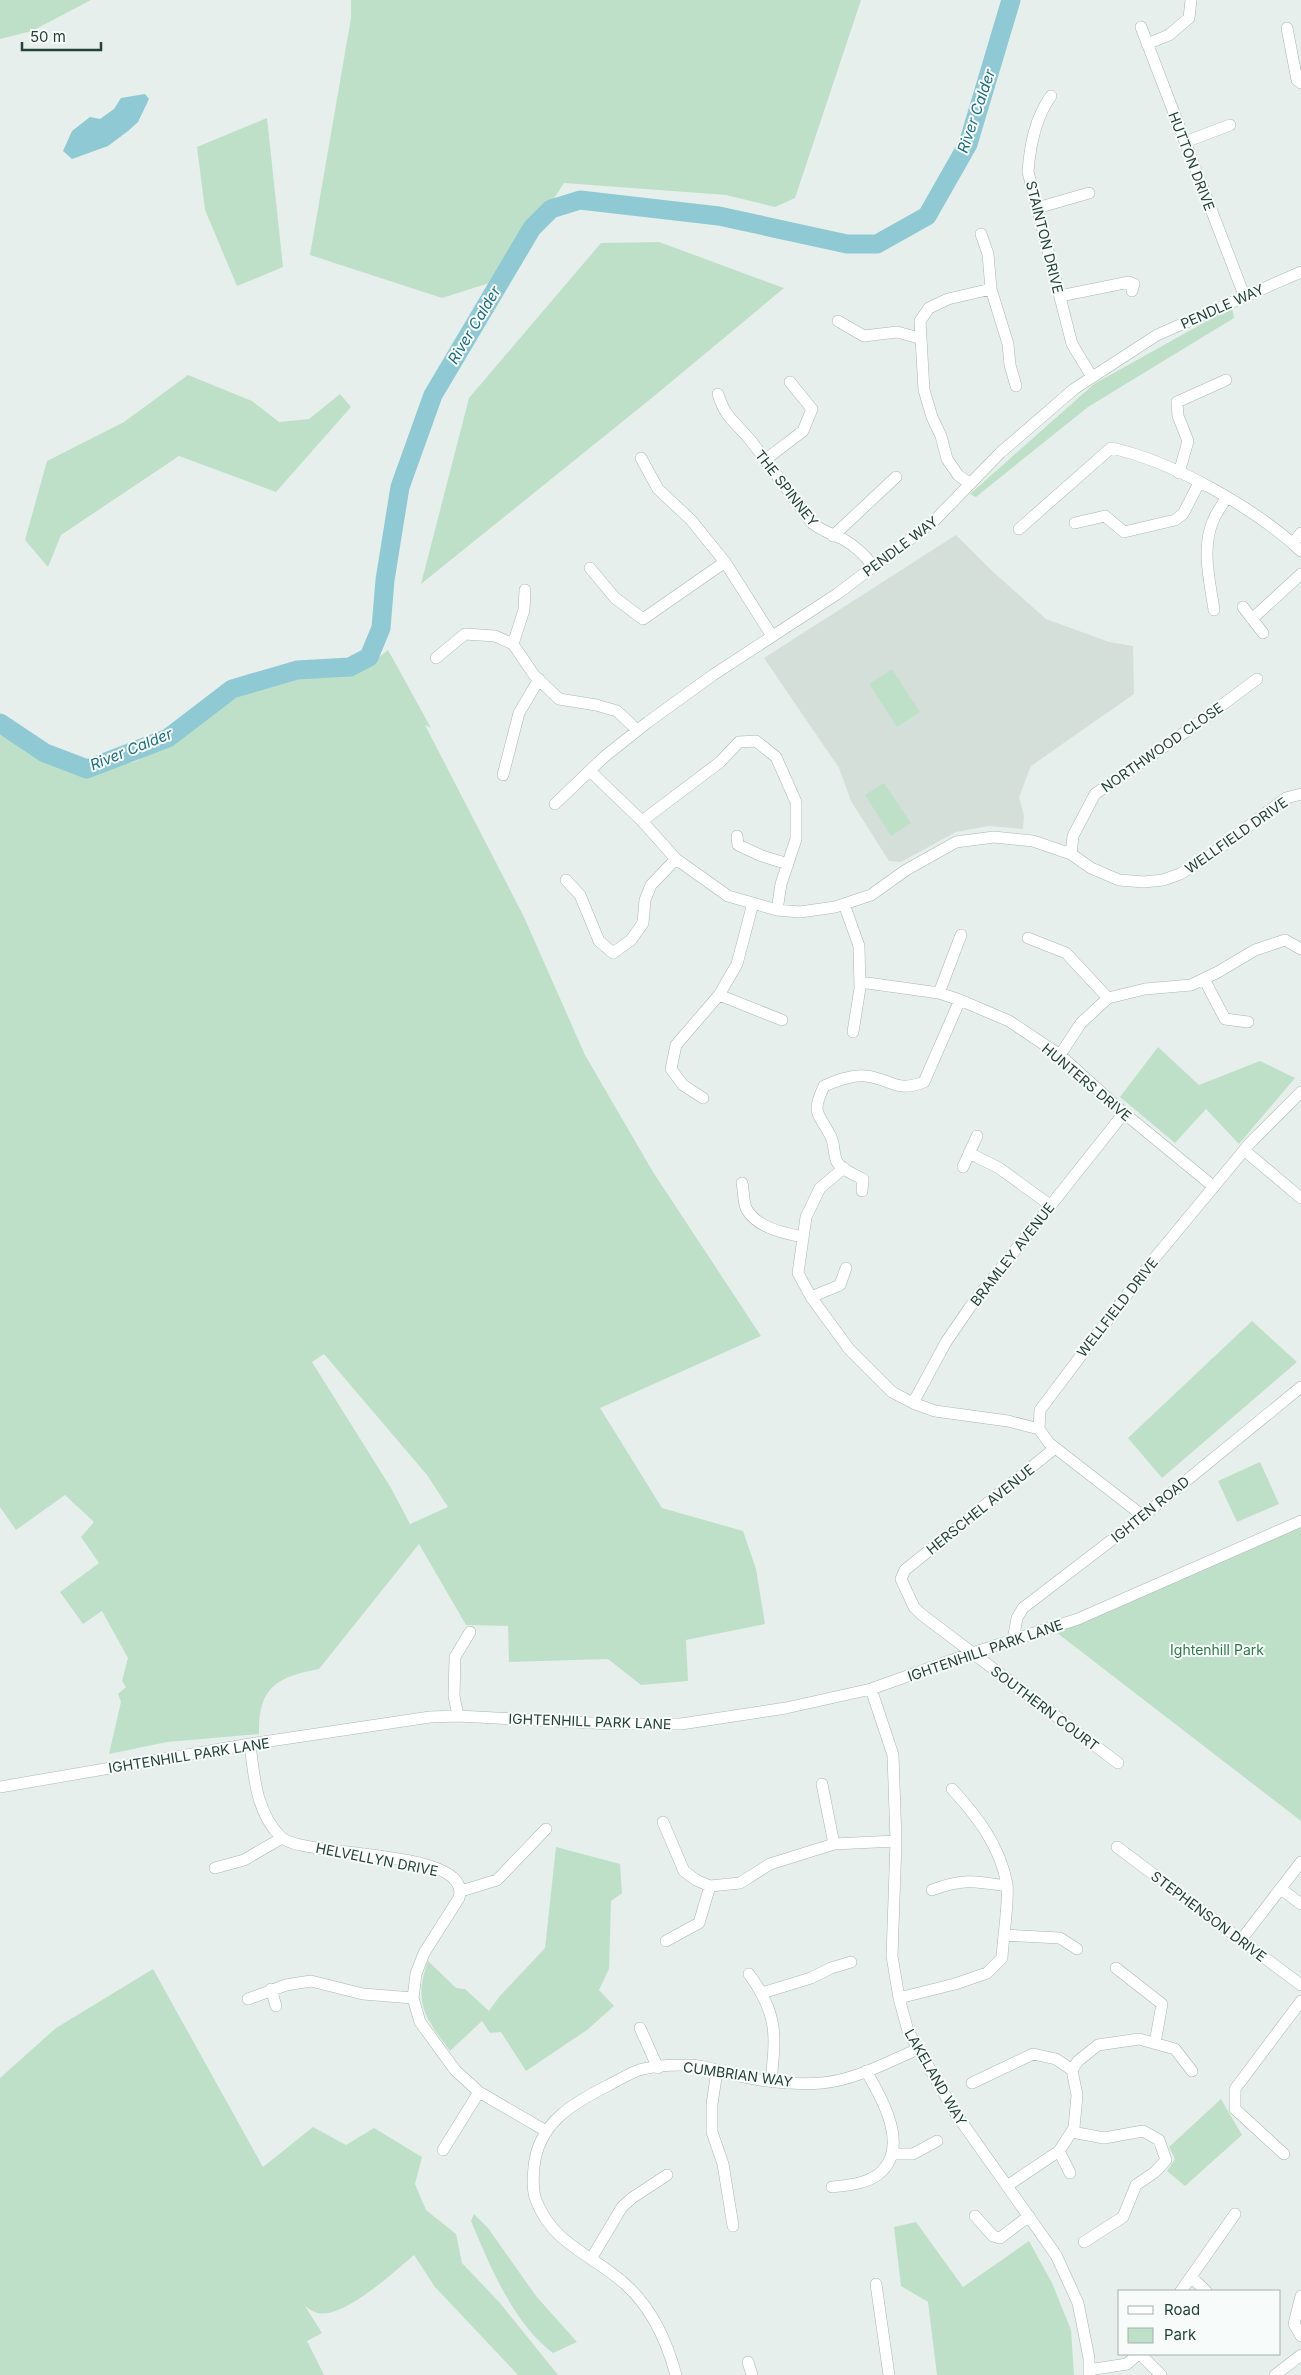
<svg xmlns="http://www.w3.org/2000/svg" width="1301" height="2375" font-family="Inter,sans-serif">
  <rect width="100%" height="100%" fill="#e6efeb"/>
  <!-- built -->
  <path fill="#d4dfda" d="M956 535 991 570 1046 619 1109 642 1133 646 1134 694 1031 766 1019 797 1024 816 1023 829 989 826 956 832 901 862 889 861 851 801 839 768 764 658Z"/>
  <!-- green -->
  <path fill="#bfe0c8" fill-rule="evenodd" d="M0 0H91L32 31 0 39Z
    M351 0H861L795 198 775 207 726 195 564 183 502 279 442 298 310 255 351 18Z
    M267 118 283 267 237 286 205 210 197 147Z
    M659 242 784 288 653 397 421 584 469 398 601 243Z
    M1232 307 1234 318 1088 407 976 497 970 494 1094 384Z
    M188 375 252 401 279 422 309 419 340 394 351 407 276 492 179 456 61 535 48 567 25 540 47 461 124 422Z
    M388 650 431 728 425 725 524 917 585 1055 653 1172 761 1336 600 1408 662 1508 743 1531 756 1569 765 1624 686 1640 688 1681 641 1685 608 1659 509 1662 508 1626 466 1625 419 1544 319 1669C277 1677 258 1687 259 1734L167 1742 109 1754 121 1702 118 1694 126 1687 122 1681 128 1658 102 1611 83 1624 60 1592 99 1563 81 1537 94 1522 65 1495 16 1530 0 1507V727L62 766 86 772 134 762 183 738 243 691 301 674 355 672 367 667ZM324 1354 427 1475 448 1507 410 1524 391 1488 312 1362Z
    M892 669 920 712 897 727 869 684Z
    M884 783 911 823 891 836 865 795Z
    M1158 1047 1199 1085 1260 1061 1295 1078 1239 1144 1206 1109 1175 1143 1120 1097Z
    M1252 1321 1297 1362 1162 1478 1128 1438Z
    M1260 1462 1279 1504 1237 1522 1218 1481Z
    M1301 1519V1821L1052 1629Z
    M556 1847 620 1864 622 1893 611 1901 609 1969 599 1990 614 2006 587 2030 526 2071 501 2032 490 2033 482 2021 450 2051C425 2017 413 2004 428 1961L456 1988 465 1989 489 2011 499 1997 545 1948Z
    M153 1969 263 2167 313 2127 346 2145 374 2128 422 2157 415 2184 426 2210 456 2234 462 2263 500 2303 558 2375H518L435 2287 414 2255C396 2270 340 2323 315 2312 312 2311 308 2308 305 2306L322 2333 307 2341 324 2375H0V2078L56 2028Z
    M1221 2099 1242 2135 1185 2186 1167 2171 1175 2159 1169 2147Z
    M474 2214 488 2228 536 2296 577 2342 553 2353C513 2323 490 2266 471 2221Z
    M916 2222 963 2287 1029 2241 1052 2283 1071 2330 1074 2375H937L928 2302 901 2286 894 2227Z"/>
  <!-- water -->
  <path fill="#8ec9d4" d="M145 94 149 99 138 122 128 131 108 146 72 159 63 151 72 131 90 117 100 119 114 109 121 98Z"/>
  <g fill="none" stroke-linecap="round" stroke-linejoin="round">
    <!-- river -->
    <path stroke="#8ec9d4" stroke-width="19" d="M0 723 45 753 87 769 168 738 232 689 297 670 350 667 369 657 381 628 385 580 400 487 433 395 532 228 551 209 580 200 719 216 847 244H877L927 216 968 144 1011 0"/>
    <!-- minor casing -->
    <g stroke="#a8b8b2" stroke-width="12">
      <path id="minor" d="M1141 27 1244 295
        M1287 28 1297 80 1301 83
        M1147 44 1169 35 1189 18 1191 0
        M1051 96C1035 118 1030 145 1028 172L1072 344 1092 377
        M1185 142 1230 125
        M1037 208 1089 193
        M981 234 988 254 991 289 1008 344 1010 365 1016 386
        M1060 296 1129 282 1134 284 1132 291
        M838 321 864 336 897 332 919 338
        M718 394C726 420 736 422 751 441 772 468 792 496 812 523 822 531 832 534 843 539 855 546 865 555 873 566
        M641 458 658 489 691 520 725 562 772 636
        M765 460 803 431 812 409 790 382
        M1179 473 1188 441 1178 416 1177 402 1226 380
        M969 483 958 475 947 459 941 436 932 417 924 390 920 321 929 308 948 299 991 289
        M1075 523 1105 516 1124 532 1175 520 1183 514 1199 483
        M1019 529 1111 448C1172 461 1255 508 1301 551
        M833 536 896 477
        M1293 543 1301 533
        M590 568 615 598 643 619 725 562
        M1243 607 1263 633
        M1214 610C1210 582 1201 549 1213 521 1216 513 1222 505 1227 497
        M1252 619 1301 574
        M513 644 524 610 525 590
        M436 658 465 634 495 636 513 644 534 675 559 699 596 705 617 711 637 730
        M590 771 642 821 676 859 728 896 777 910 800 912 835 907 871 895 906 870 956 842 994 837 1033 841 1071 854 1091 868 1119 880 1144 882 1163 880 1180 874 1209 856 1286 798 1301 794
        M503 775 519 713 539 679
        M555 804 604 757 648 722 713 675 837 594 934 521 1000 453 1074 389 1157 335 1301 272
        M642 821 720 762 739 742 756 741 776 757 796 802V839L781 884 777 910
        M737 836 738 845 762 856 788 864
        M1071 854 1073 836 1095 794 1194 726 1257 679
        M566 880 580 895 599 941 613 953 631 940 643 923 645 900 651 885 676 859
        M844 904 859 946 860 988 853 1032
        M1028 938 1066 953 1108 998
        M1204 979 1225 1019 1248 1022
        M860 982 939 993 960 1000 1009 1021 1060 1055 1124 1113 1214 1187
        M939 993 961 935
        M719 995 782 1020
        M1060 1055 1081 1023 1108 998 1145 989 1191 985 1218 972 1255 950 1285 940 1301 949
        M703 1098 683 1085 671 1069 676 1045 719 995 737 964 753 903
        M1244 1150 1301 1198
        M969 1153 999 1168 1050 1205
        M963 1167 977 1136
        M844 1168 820 1188 806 1217 798 1273 811 1297 849 1349 892 1392 913 1403 935 1411 1008 1421 1039 1429
        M742 1183C744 1191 743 1204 747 1210 758 1228 784 1233 802 1237
        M862 1191 863 1179C855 1175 842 1170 837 1162 833 1154 835 1143 830 1135 818 1112 811 1114 824 1086 836 1081 853 1074 866 1076 892 1079 895 1093 924 1082L960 1000
        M811 1297 840 1285 846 1268
        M913 1403 946 1342 970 1307 1124 1113
        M1055 1448 905 1570 901 1579 914 1607 921 1614 1118 1763
        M1143 1516 1049 1443 1039 1429 1040 1410 1153 1260 1250 1143 1301 1092
        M1013 1640 1017 1618 1023 1608 1143 1516 1301 1387
        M871 1689 893 1755 896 1841 892 1956 899 1998 908 2031 956 2114 1056 2255 1078 2303 1089 2358V2375
        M458 1716 454 1696 455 1657 470 1632
        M250 1744C254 1776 256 1813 281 1837 304 1859 474 1847 459 1898L424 1953 416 1974 413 1998 420 2022 455 2070 479 2092 546 2131
        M822 1784 834 1844
        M0 1787 250 1744 430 1717 458 1716 612 1724H681L786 1708 871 1689 972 1653 1078 1619 1301 1521
        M663 1822 684 1871 696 1880 710 1886 740 1883 770 1864 834 1844 896 1841
        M1117 1847 1301 1985
        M215 1868 244 1860 282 1838
        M1281 1889 1301 1904
        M932 1890C962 1878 976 1881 1007 1886
        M461 1891 497 1880 546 1829
        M1004 1935 1060 1938 1077 1949
        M1241 1940 1301 1862
        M666 1941 699 1923 710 1886
        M1116 1968 1162 2004 1155 2043
        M749 1974C778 2014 776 2034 771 2081
        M271 1989 276 2006
        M762 1993 811 1978 831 1968 851 1962
        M899 1998 955 1984 987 1973 1002 1958C1003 1938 1009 1901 1007 1884 1000 1846 977 1816 952 1789
        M248 1999 286 1985 311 1981 363 1994 413 1998
        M640 2028 658 2068
        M717 2071 712 2104V2132L723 2164 733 2226
        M972 2083 1033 2054 1056 2059 1072 2070
        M1072 2132 1104 2138 1143 2131 1159 2140 1166 2160 1155 2172 1136 2185 1123 2217 1084 2242
        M443 2150 479 2092
        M1059 2151 1070 2173
        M893 2154H913L937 2141
        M1284 2154 1235 2109V2089L1301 2001
        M1007 2186 1059 2151 1074 2128 1077 2095 1072 2070 1078 2061 1098 2045 1139 2039 1175 2049 1192 2071
        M832 2187C848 2185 867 2184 880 2173 910 2147 882 2098 866 2071
        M975 2216 993 2236 1000 2238 1029 2216
        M591 2259 622 2207 632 2198 667 2175
        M1191 2277 1206 2291
        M876 2284 889 2375
        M1181 2291 1235 2214
        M1301 2296 1294 2324 1301 2336
        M1140 2354 1161 2375
        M748 2362 752 2375
        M1089 2370 1127 2364 1138 2354
        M676 2375C667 2342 651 2307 625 2284 592 2254 553 2245 536 2200 532 2190 533 2178 534 2167 538 2123 573 2103 609 2085 618 2080 629 2074 639 2070 652 2066 670 2065 684 2065 703 2064 725 2073 743 2077 768 2082 796 2085 822 2083 855 2080 888 2062 918 2049
        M1275 2375 1301 2355"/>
    </g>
    <!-- minor -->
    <use href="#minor" stroke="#fff" stroke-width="11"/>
  </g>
  <g text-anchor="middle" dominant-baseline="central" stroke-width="4" stroke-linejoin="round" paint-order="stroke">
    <!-- street labels -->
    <g font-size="14" fill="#24423a" stroke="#f7fbf9">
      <text transform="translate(1192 161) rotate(69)">HUTTON DRIVE</text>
      <text transform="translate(1045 237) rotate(76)">STAINTON DRIVE</text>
      <text transform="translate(1222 306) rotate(-24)">PENDLE WAY</text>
      <text transform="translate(787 488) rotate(52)">THE SPINNEY</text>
      <text transform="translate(900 546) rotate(-37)">PENDLE WAY</text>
      <text transform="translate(1162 747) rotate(-35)">NORTHWOOD CLOSE</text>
      <text transform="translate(1236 835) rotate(-35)">WELLFIELD DRIVE</text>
      <text transform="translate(1087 1082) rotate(40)">HUNTERS DRIVE</text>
      <text transform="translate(1012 1254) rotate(-52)">BRAMLEY AVENUE</text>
      <text transform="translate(1117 1307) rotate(-52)">WELLFIELD DRIVE</text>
      <text transform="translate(980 1509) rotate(-39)">HERSCHEL AVENUE</text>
      <text transform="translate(1150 1509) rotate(-39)">IGHTEN ROAD</text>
      <text transform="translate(985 1650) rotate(-19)">IGHTENHILL PARK LANE</text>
      <text transform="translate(1045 1708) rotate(37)">SOUTHERN COURT</text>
      <text transform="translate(590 1721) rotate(2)">IGHTENHILL PARK LANE</text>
      <text transform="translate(189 1755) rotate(-9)">IGHTENHILL PARK LANE</text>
      <text transform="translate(377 1859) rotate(11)">HELVELLYN DRIVE</text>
      <text transform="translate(1209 1916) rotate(37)">STEPHENSON DRIVE</text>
      <text transform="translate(738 2074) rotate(8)">CUMBRIAN WAY</text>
      <text transform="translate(936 2077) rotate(60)">LAKELAND WAY</text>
    </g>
    <!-- park labels -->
    <g font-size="14" fill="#2d7a4b" stroke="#f7fbf9">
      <text x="1217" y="1649">Ightenhill Park</text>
    </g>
    <!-- water labels -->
    <g font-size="15" font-style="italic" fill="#1c6f80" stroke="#f7fbf9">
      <text transform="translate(976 111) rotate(-71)">River Calder</text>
      <text transform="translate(474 325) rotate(-59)">River Calder</text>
      <text transform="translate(131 749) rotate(-22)">River Calder</text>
    </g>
  </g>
  <!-- legend -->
  <rect x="1118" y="2290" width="162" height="65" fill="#f7fbf9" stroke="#a3b1ad"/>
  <rect x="1128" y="2306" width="25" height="8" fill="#ffffff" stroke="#a3b1ad"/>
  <text x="1164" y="2315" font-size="15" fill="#24423a">Road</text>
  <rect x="1128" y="2328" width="25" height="15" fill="#bfe0c8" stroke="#a3b1ad"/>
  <text x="1164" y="2340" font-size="15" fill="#24423a">Park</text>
  <!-- scale -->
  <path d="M22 42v8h79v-8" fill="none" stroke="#24423a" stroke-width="2.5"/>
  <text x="30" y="42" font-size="15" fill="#24423a" stroke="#f7fbf9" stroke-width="4" paint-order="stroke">50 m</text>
</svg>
